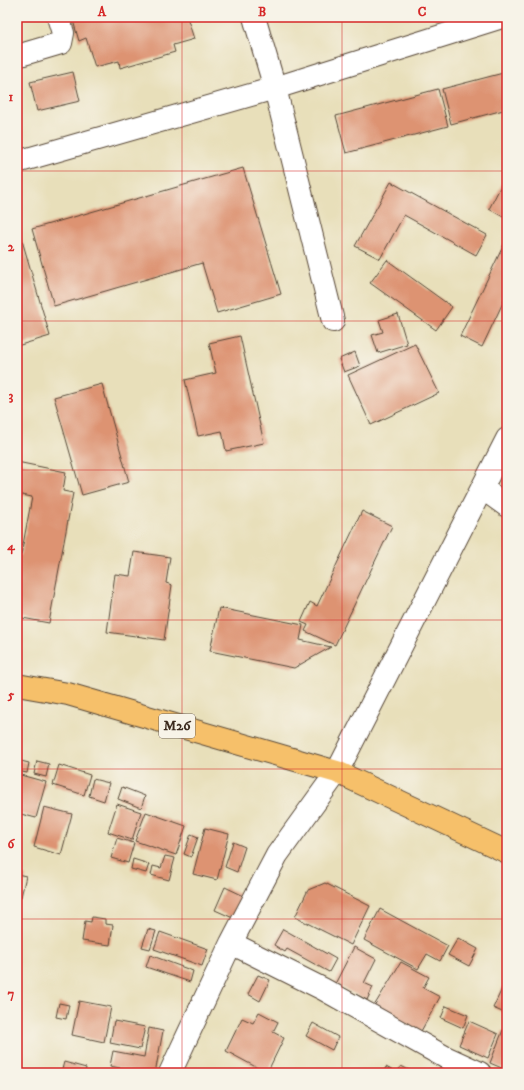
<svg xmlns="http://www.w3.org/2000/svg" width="524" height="1090" font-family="'IM FELL DW Pica',serif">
  <rect width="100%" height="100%" fill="#f7f3e8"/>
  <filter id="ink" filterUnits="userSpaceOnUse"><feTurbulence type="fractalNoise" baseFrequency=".025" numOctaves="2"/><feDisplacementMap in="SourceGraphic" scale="8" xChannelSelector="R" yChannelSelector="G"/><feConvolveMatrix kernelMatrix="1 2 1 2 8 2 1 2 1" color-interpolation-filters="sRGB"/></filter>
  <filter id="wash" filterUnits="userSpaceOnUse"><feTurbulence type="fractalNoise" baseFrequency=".012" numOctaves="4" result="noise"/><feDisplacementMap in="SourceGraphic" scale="16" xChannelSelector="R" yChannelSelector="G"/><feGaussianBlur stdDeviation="0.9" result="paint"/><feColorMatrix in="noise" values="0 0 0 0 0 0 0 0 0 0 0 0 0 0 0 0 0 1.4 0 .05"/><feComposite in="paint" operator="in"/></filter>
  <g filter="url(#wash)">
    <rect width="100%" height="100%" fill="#e8dfba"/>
    <g id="blocks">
      <!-- building -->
      <path fill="#dd9372" d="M72 17H187L194 39 173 45 175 52 120 68 119 61 95 67 86 38 79 41Z
        M73 72 80 101 37 111 30 82Z
        M507 72V109L451 124 442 89Z
        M438 89 448 126 346 153 336 116Z
        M243 168 281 294 217 313 202 263 54 306 32 229Z
        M507 174V219L489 209Z
        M391 182 487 235 476 255 404 215 380 259 355 246Z
        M19 230 50 336 17 346V231Z
        M507 238V294L482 347 460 336Z
        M387 260 452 307 436 330 370 283Z
        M398 314 407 344 378 353 372 335 383 332 379 320Z
        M240 336 264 443 226 451 222 431 198 436 185 380 216 373 209 343Z
        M415 344 439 393 371 425 348 375Z
        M355 352 360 366 344 372 339 359Z
        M102 384 129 482 82 495 54 397Z
        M17 462 66 472 63 491 73 493 49 623 17 617V554L21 555 32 497 17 494Z
        M362 511 392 526 335 645 305 631 308 625 301 622 310 602 317 606Z
        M134 552 170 557 166 583 172 585 164 640 107 632 115 574 130 576Z
        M219 608 303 625 300 640 331 647 294 668 210 651Z
        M17 760 29 763 27 773 17 771Z
        M37 761 49 764 46 777 34 774Z
        M59 765 90 775 84 795 53 785Z
        M17 774 46 782 36 818 17 813Z
        M93 779 109 783 104 801 89 796Z
        M122 787 145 796 141 808 118 799Z
        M117 804 141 812 132 840 108 832Z
        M44 807 72 814 61 855 34 847Z
        M146 812 186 826 176 855 135 841Z
        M205 828 229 834 217 880 193 874Z
        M191 834 198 837 191 857 184 854Z
        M117 838 134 843 128 863 111 858Z
        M233 842 245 847 237 872 225 867Z
        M165 856 175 858 169 880 151 875 153 866 161 868Z
        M133 859 149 864 146 873 131 869Z
        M17 874 26 876 21 897 17 896Z
        M325 883 370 906 351 945 295 917 308 890Z
        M225 887 244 896 233 918 215 910Z
        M380 909 448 946 440 961 427 954 418 969 364 940Z
        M92 917 105 919V924L113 925 110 945 82 941 85 921 91 922Z
        M148 929 156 931 150 949 142 947Z
        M283 929 336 959 329 972 287 949 285 952 274 945Z
        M160 932 208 949 202 966 154 949Z
        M458 938 478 949 469 966 448 955Z
        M354 947 376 959 364 983 373 987 367 1000 335 984Z
        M150 955 193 971 190 982 146 967Z
        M401 962 429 977 423 988 440 997 420 1033 374 1006Z
        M258 975 270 980 260 1001 248 994Z
        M507 978V1014L493 1008Z
        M79 1001 111 1007 104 1042 72 1035Z
        M59 1003 69 1005 66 1019 56 1017Z
        M446 1006 468 1015 463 1028 441 1018Z
        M259 1012 278 1022 273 1032 284 1038 267 1073 226 1051 242 1018 253 1023Z
        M114 1021 145 1027 140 1049 110 1043Z
        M469 1021 498 1034 488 1058 459 1045Z
        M313 1023 338 1037 332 1050 306 1036Z
        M149 1028 163 1031 155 1073H146L110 1066 113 1051 144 1057Z
        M503 1030 507 1031V1062L504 1069 490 1063Z
        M64 1062 86 1068 85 1073H61Z
        M401 1066 415 1073H383L386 1067 397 1073Z"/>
    </g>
  </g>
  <g filter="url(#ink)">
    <use href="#blocks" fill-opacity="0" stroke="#554535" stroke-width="1"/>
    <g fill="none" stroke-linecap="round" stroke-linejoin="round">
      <!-- minor casing -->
      <g stroke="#554535" stroke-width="24">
        <path id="minor" d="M254 17 275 88 333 321
          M17 56 61 43 63 33 58 17
          M17 162 275 88 502 17
          M482 488 507 506
          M231 943 323 989 445 1057 480 1073
          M170 1073 231 943 277 855 337 772 507 439"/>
      </g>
      <!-- major casing -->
      <g stroke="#554535" stroke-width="24">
        <path id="major" d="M17 685 68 694 337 772 507 852"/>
      </g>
      <!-- minor -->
      <use href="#minor" stroke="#fff" stroke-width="22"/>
      <!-- major -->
      <use href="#major" stroke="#f6c06b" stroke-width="22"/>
    </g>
  </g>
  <!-- grid -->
  <path fill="none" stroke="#d62828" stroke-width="1" stroke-opacity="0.55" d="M182 17V1073M342 17V1073M17 171H507M17 321H507M17 470H507M17 620H507M17 769H507M17 919H507"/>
  <g text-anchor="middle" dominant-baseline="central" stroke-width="3" stroke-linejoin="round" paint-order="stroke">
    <!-- shield labels -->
    <rect fill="#f7f3e8" stroke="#73665b" stroke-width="1" x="159" y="714" width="36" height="24" rx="3"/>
    <g font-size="14" font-weight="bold" fill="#3b2a1e">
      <text x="177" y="726">M26</text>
    </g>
  </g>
  <!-- margin -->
  <rect width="524" height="1090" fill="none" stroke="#f7f3e8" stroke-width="44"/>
  <rect x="22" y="22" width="480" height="1046" fill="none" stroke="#d62828" stroke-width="1.5"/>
  <g font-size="13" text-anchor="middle" font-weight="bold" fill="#d62828">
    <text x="102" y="16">A</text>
    <text x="262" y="16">B</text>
    <text x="422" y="16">C</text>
    <text x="11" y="101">1</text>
    <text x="11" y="251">2</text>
    <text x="11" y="400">3</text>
    <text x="11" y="550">4</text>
    <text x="11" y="699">5</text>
    <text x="11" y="848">6</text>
    <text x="11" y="998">7</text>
  </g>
</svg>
